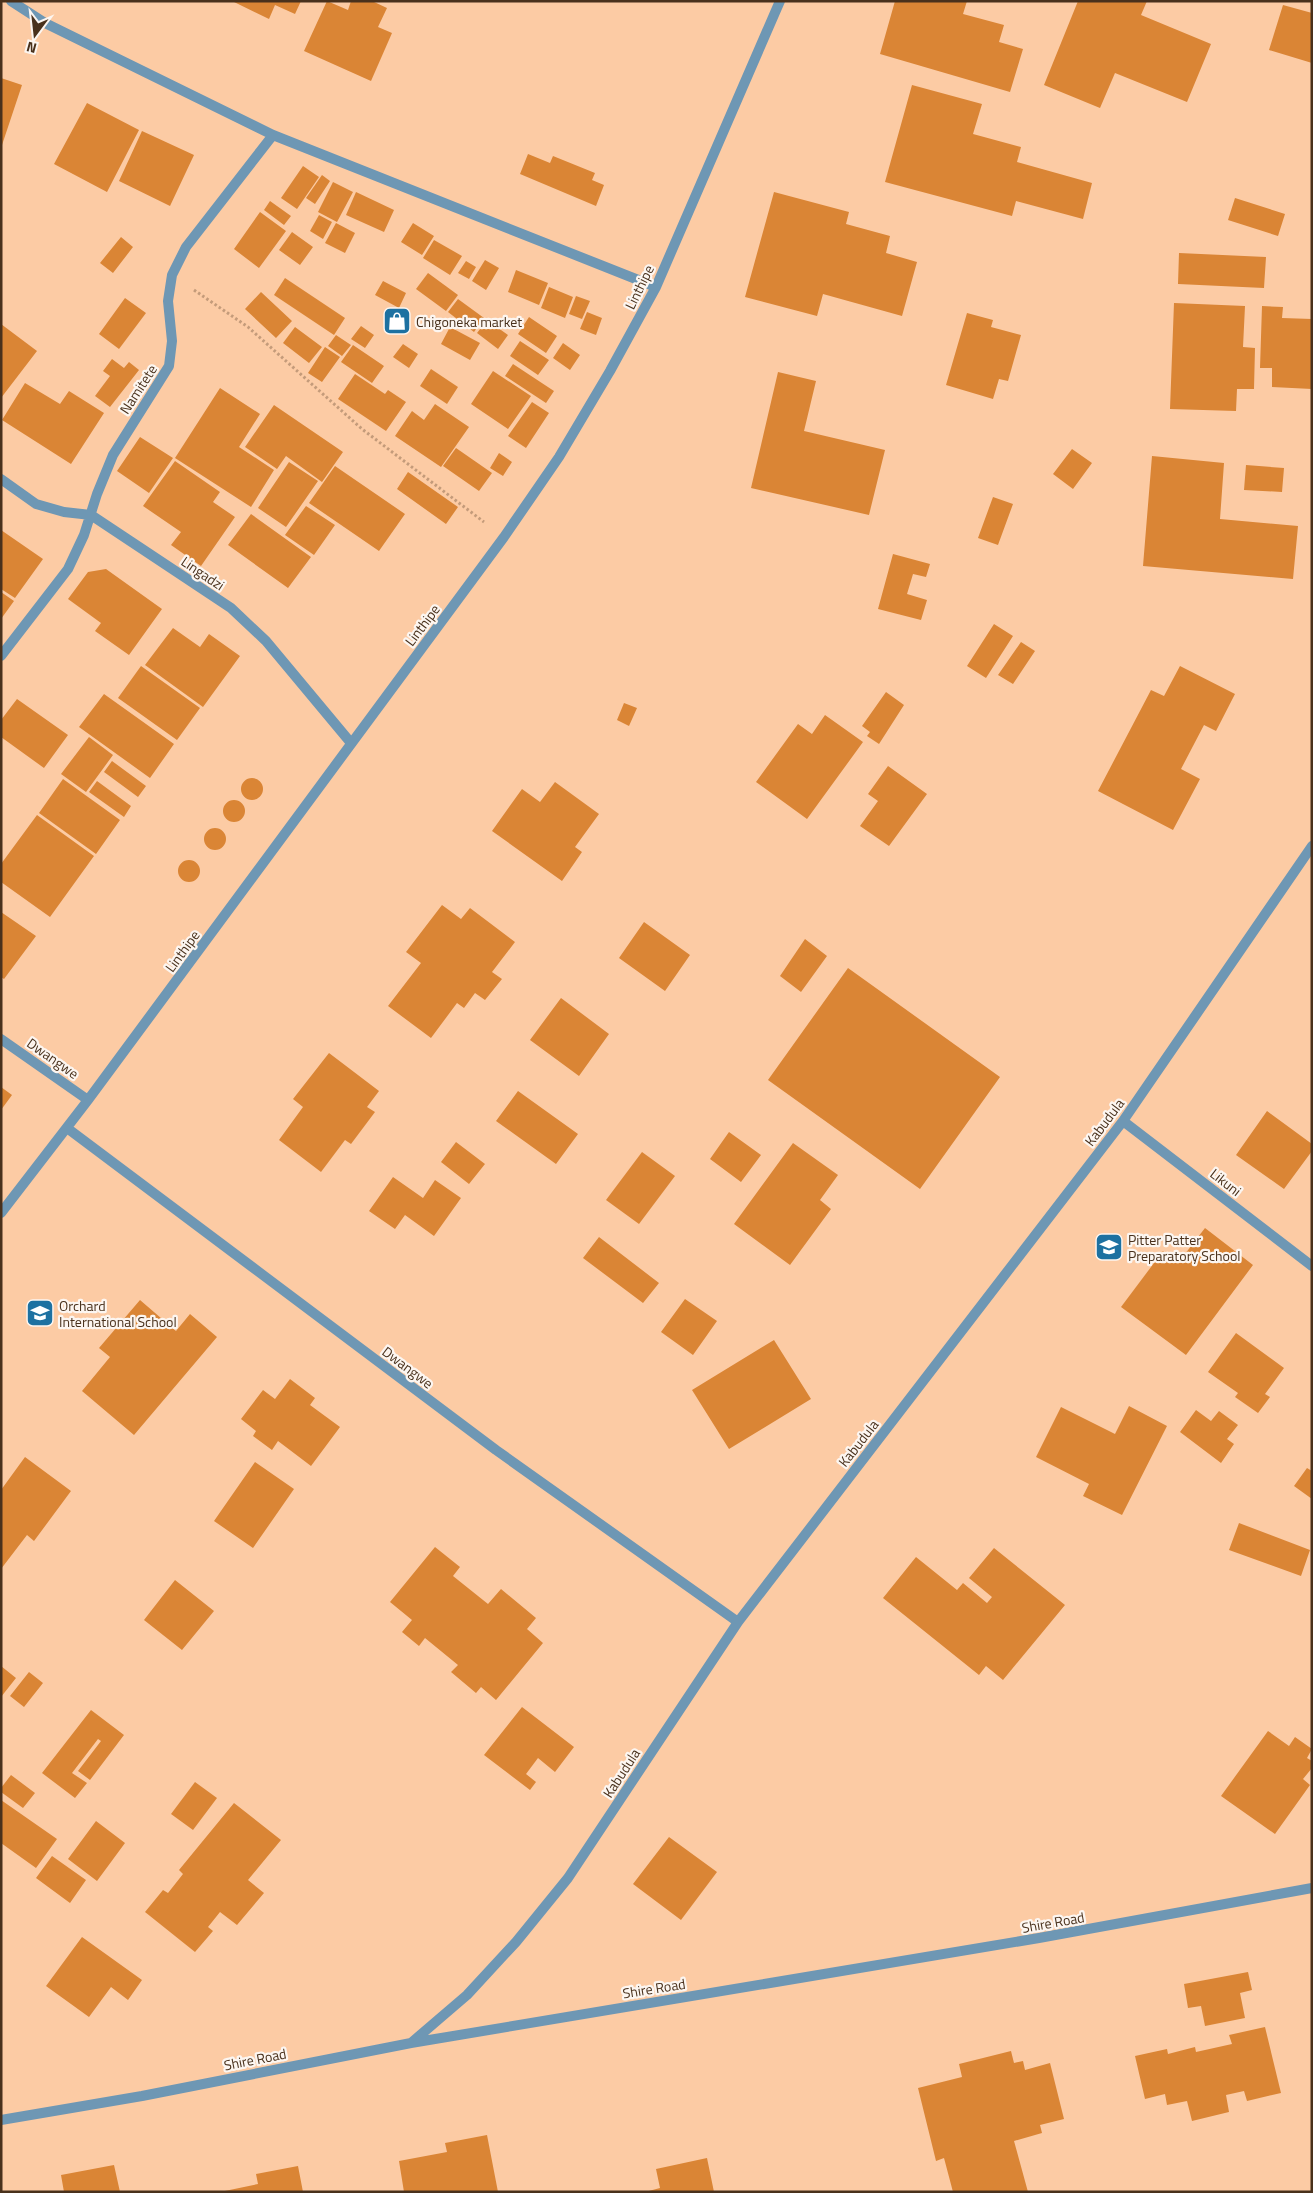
<svg xmlns="http://www.w3.org/2000/svg" width="1313" height="2193" font-family="'Titillium Web',sans-serif">
  <rect width="100%" height="100%" fill="#fccba4"/>
  <!-- building -->
  <path fill="#da8535" d="M232 1H301L295 14 275 5 269 19Z
    M327 1 348 10 351 1H372L387 8 378 27 392 33 371 81 304 51Z
    M895 1H967L963 14 1004 25 999 42 1023 49 1010 92 880 54Z
    M1078 1H1147L1141 15 1211 44 1187 102 1115 73 1100 108 1044 85Z
    M1283 5 1312 13V63L1269 50Z
    M1 78 22 85 2 145H1Z
    M912 85 982 104 973 134 1021 147 1017 162 1092 183 1083 219 1016 201 1012 216 885 182Z
    M87 103 139 130 107 192 54 164Z
    M142 131 194 155 170 206 119 181Z
    M528 154 550 163 553 156 595 173 592 180 604 185 596 206 520 174Z
    M303 166 319 177 297 209 281 198Z
    M322 175 330 181 315 204 306 198Z
    M333 182 353 192 337 222 318 212Z
    M356 192 394 210 384 232 346 215Z
    M774 192 849 212 846 224 890 236 886 253 917 262 902 316 823 294 817 316 745 297Z
    M1235 198 1285 214 1278 236 1228 220Z
    M270 201 291 216 284 225 264 210Z
    M260 212 286 231 259 268 234 249Z
    M319 215 332 222 323 239 310 231Z
    M336 223 355 233 345 253 325 243Z
    M413 223 434 236 422 255 401 242Z
    M292 232 313 247 300 265 279 250Z
    M121 237 133 247 113 273 100 263Z
    M434 240 462 256 450 275 423 258Z
    M1179 253 1266 257 1264 288 1178 284Z
    M485 260 499 268 486 290 472 281Z
    M466 261 476 267 469 279 458 273Z
    M516 270 548 283 539 305 508 292Z
    M428 273 458 295 446 311 416 289Z
    M285 278 345 318 334 335 274 295Z
    M383 281 406 293 399 308 375 295Z
    M549 287 573 297 565 318 541 308Z
    M261 292 292 321 276 338 245 309Z
    M576 296 590 301 582 319 569 314Z
    M125 298 146 313 119 349 99 334Z
    M458 299 484 318 474 332 448 312Z
    M1174 303 1245 306 1243 347 1255 348 1254 389H1237L1236 411 1170 409Z
    M1262 306 1283 307 1282 318 1312 319V389L1272 387V368H1260Z
    M587 312 602 318 596 335 580 329Z
    M967 313 993 320 991 327 1021 335 1008 381 999 379 993 399 946 385Z
    M529 317 557 336 546 353 518 334Z
    M487 320 508 335 498 349 477 333Z
    M1 324 37 351 1 398Z
    M361 326 374 335 365 348 351 339Z
    M295 327 322 347 309 363 283 343Z
    M450 327 480 343 470 360 441 344Z
    M336 335 351 345 342 356 328 346Z
    M520 341 549 360 538 375 510 356Z
    M563 343 580 355 570 370 553 358Z
    M403 344 418 354 409 368 393 357Z
    M353 345 384 366 372 383 341 362Z
    M325 347 340 357 322 382 308 373Z
    M112 359 124 368 129 362 139 370 110 407 95 396 110 376 103 371Z
    M513 364 554 391 546 403 505 376Z
    M431 369 458 387 447 404 420 386Z
    M493 371 531 396 508 429 471 404Z
    M778 372 816 381 804 431 885 450 869 515 751 488Z
    M355 374 385 394 388 390 406 402 386 431 338 399Z
    M25 383 60 404 69 391 104 413 71 464 2 420Z
    M220 388 260 414 239 447 274 470 251 507 175 458Z
    M532 402 549 413 526 448 508 436Z
    M435 404 469 427 441 467 395 436 412 411 424 420Z
    M274 405 343 452 322 482 286 456 277 469 245 447Z
    M140 437 173 458 149 493 117 471Z
    M456 448 492 473 479 491 443 466Z
    M1072 449 1092 463 1073 489 1053 474Z
    M499 453 512 462 503 476 490 468Z
    M1152 456 1224 463 1220 519 1298 526 1293 579 1143 566Z
    M175 461 220 492 213 502 235 517 201 566 171 545 181 532 143 506Z
    M289 462 318 481 286 527 258 508Z
    M1246 465 1284 468 1282 492 1244 490Z
    M335 466 405 514 379 551 309 503Z
    M408 472 458 507 446 524 397 489Z
    M993 497 1013 504 998 545 978 538Z
    M306 506 335 525 314 555 285 535Z
    M251 514 311 557 288 588 228 545Z
    M1 530 43 559 15 598 1 589Z
    M893 554 930 564 926 577 913 574 907 594 927 600 921 620 878 609Z
    M106 569 162 609 129 655 95 631 101 623 68 599 88 572Z
    M1 592 14 601 1 619Z
    M994 624 1013 636 986 678 967 666Z
    M173 628 200 647 209 634 240 656 203 707 145 665Z
    M1021 642 1035 651 1013 684 998 675Z
    M141 666 200 708 177 740 118 698Z
    M1180 666 1235 694 1216 731 1204 725 1181 769 1200 779 1173 830 1098 791 1151 690 1164 696Z
    M886 692 904 705 879 744 867 736 870 732 862 726Z
    M104 694 174 744 150 778 79 727Z
    M17 699 68 735 44 768 1 737V720Z
    M624 703 637 708 629 726 617 720Z
    M825 715 863 742 807 819 756 782 798 724 812 734Z
    M89 737 113 755 86 792 61 774Z
    M112 761 146 786 138 797 104 772Z
    M888 766 927 794 889 846 860 826 878 801 868 794Z
    M241 789a11 11 0 1 1 22 0a11 11 0 1 1-22 0Z
    M63 779 120 820 96 854 39 813Z
    M97 781 131 806 124 817 89 792Z
    M555 782 599 814 575 847 582 852 562 881 492 831 522 789 540 802Z
    M223 811a11 11 0 1 1 22 0a11 11 0 1 1-22 0Z
    M37 815 94 856 50 917 1 882V864Z
    M204 839a11 11 0 1 1 22 0a11 11 0 1 1-22 0Z
    M178 871a11 11 0 1 1 22 0a11 11 0 1 1-22 0Z
    M442 905 461 919 470 908 515 942 492 972 502 979 485 1000 475 993 464 1008 457 1003 431 1038 388 1006 421 963 406 952Z
    M1 912 36 936 4 979 1 977Z
    M644 922 690 955 665 991 619 958Z
    M805 939 827 956 801 992 780 976Z
    M848 968 1000 1077 920 1189 768 1080Z
    M561 998 609 1034 579 1076 530 1040Z
    M329 1053 379 1091 367 1107 375 1112 351 1144 345 1140 321 1172 279 1140 303 1107 293 1099Z
    M1 1087 12 1095 1 1110Z
    M518 1091 578 1134 556 1164 496 1121Z
    M1267 1111 1312 1144V1151L1284 1189 1236 1155Z
    M729 1132 761 1155 741 1182 710 1159Z
    M456 1142 485 1164 469 1184 441 1162Z
    M793 1143 838 1175 820 1200 831 1209 790 1265 734 1224Z
    M642 1152 675 1176 639 1224 606 1200Z
    M393 1177 423 1198 435 1180 461 1198 434 1236 405 1215 395 1229 369 1211Z
    M1205 1228 1253 1265 1186 1355 1121 1307 1163 1251 1178 1263Z
    M599 1237 659 1283 643 1303 583 1258Z
    M685 1299 717 1321 693 1355 661 1332Z
    M140 1300 176 1331 190 1314 217 1337 134 1435 82 1391 110 1357 99 1348Z
    M1236 1333 1284 1368 1265 1394 1270 1397 1258 1413 1235 1397 1238 1393 1208 1372Z
    M774 1340 811 1399 729 1449 692 1390Z
    M290 1379 315 1398 310 1405 340 1427 311 1466 278 1441 272 1450 253 1436 256 1431 241 1419 263 1390 275 1399Z
    M1129 1406 1167 1426 1122 1515 1083 1496 1089 1484 1036 1457 1061 1407 1115 1434Z
    M1196 1410 1211 1421 1219 1411 1238 1425 1227 1439 1234 1444 1221 1463 1180 1432Z
    M25 1457 71 1491 34 1541 27 1535 1 1569V1490Z
    M255 1462 294 1489 253 1548 214 1521Z
    M1307 1468 1312 1471V1499L1294 1486Z
    M1239 1523 1310 1550 1301 1576 1229 1550Z
    M435 1547 460 1567 453 1576 488 1604 501 1589 536 1618 527 1629 543 1643 496 1700 481 1687 476 1693 451 1672 458 1665 425 1638 419 1646 402 1632 412 1620 390 1602Z
    M994 1548 1065 1605 1003 1680 986 1666 979 1675 883 1598 916 1557 957 1590 963 1583 987 1603 992 1597 969 1578Z
    M175 1580 214 1611 182 1650 144 1620Z
    M1 1666 16 1678 1 1697Z
    M29 1672 43 1683 24 1707 10 1696Z
    M522 1707 574 1747 555 1772 538 1758 526 1774 536 1782 530 1790 484 1755Z
    M91 1710 124 1735 90 1780 78 1771 101 1741 98 1739 72 1773 87 1783 75 1798 42 1773Z
    M1268 1731 1289 1746 1295 1737 1312 1749 1307 1758 1312 1761V1768L1303 1779 1310 1785 1275 1834 1221 1796Z
    M11 1775 35 1793 23 1808 1 1792V1788Z
    M195 1782 217 1798 193 1830 171 1814Z
    M1 1800 57 1839 36 1868 1 1843Z
    M234 1803 281 1840 248 1880 264 1893 237 1925 220 1912 208 1927 213 1931 195 1952 145 1912 163 1890 168 1893 183 1874 179 1870Z
    M96 1821 125 1843 97 1881 68 1859Z
    M669 1837 717 1872 681 1920 633 1884Z
    M52 1856 86 1880 70 1903 36 1878Z
    M82 1937 142 1980 128 2000 111 1987 89 2017 46 1986Z
    M1248 1972 1252 1990 1240 1993 1245 2018 1205 2026 1201 2006 1188 2008 1184 1984Z
    M1265 2027 1281 2093 1247 2101 1244 2091 1226 2095 1229 2112 1192 2121 1187 2101 1167 2105 1165 2094 1145 2099 1135 2056 1167 2049 1168 2054 1195 2047 1196 2052 1232 2044 1229 2035Z
    M1011 2051 1014 2063 1023 2061 1025 2070 1050 2063 1064 2119 1040 2125 1042 2133 1014 2141 1028 2192H953L944 2158 936 2161 918 2088 962 2077 959 2064Z
    M487 2135 498 2192H404L399 2161 447 2152 445 2143Z
    M707 2158 714 2192H645L660 2188 656 2169Z
    M114 2165 120 2192H64L61 2175Z
    M298 2166 303 2192H220L258 2184 256 2174Z"/>
  <g fill="none" stroke-linecap="round" stroke-linejoin="round">
    <!-- path -->
    <path stroke="#c49b7a" stroke-width="3" stroke-dasharray="2.5 2.5" stroke-linecap="butt" d="M194 290 248 327 362 429 484 522"/>
    <!-- street -->
    <path stroke="#6e97b4" stroke-width="10" d="M11 1 45 23 273 135 656 287
      M1 479 36 504 64 512 91 515 231 608 266 641 351 743
      M1 656 68 569 84 535 97 494 113 455 169 366 172 341 168 301 172 275 186 247 273 135
      M1 1039 88 1100
      M1123 1121 1312 1266
      M67 1128 496 1450 738 1622
      M1 1213 88 1100 504 537 559 457 610 371 656 287 780 1
      M411 2043 467 1995 516 1942 568 1878 738 1622 1123 1121 1312 846
      M1 2120 142 2096 411 2043 1039 1938 1312 1888"/>
  </g>
  <!-- icons -->
  <defs>
    <g id="shop-square" transform="scale(1.4375)"><rect x="-9" y="-9" width="18" height="18" rx="4" fill="#1d71a1" stroke="#fcf6f1"/><path d="M-5-2.5h2.3a2.7 3.5 0 0 1 5.4 0H5L5.5 6h-11ZM-1.5-2.5h3a1.5 2.3 0 0 0-3 0Z" fill="#fff"/></g>
    <g id="school-square" transform="scale(1.4375)"><rect x="-9" y="-9" width="18" height="18" rx="4" fill="#1d71a1" stroke="#fcf6f1"/><path d="M0-5L7-2L0 1L-7-2ZM-4 1L0 2.5L4 1V4Q0 6-4 4Z" fill="#fff"/></g>
  </defs>
  <g fill-rule="evenodd">
    <use href="#shop-square" x="397" y="321"/>
    <use href="#school-square" x="1109" y="1247"/>
    <use href="#school-square" x="40" y="1313"/>
  </g>
  <g text-anchor="middle" dominant-baseline="central" stroke-width="4.5" stroke-linejoin="round" paint-order="stroke">
    <!-- street labels -->
    <g font-size="14" fill="#49311c" stroke="#fcf6f1">
      <text transform="translate(639 287) rotate(-64)">Linthipe</text>
      <text transform="translate(138 389) rotate(-57)">Namitete</text>
      <text transform="translate(203 573) rotate(34)">Lingadzi</text>
      <text transform="translate(422 625) rotate(-53)">Linthipe</text>
      <text transform="translate(182 951) rotate(-54)">Linthipe</text>
      <text transform="translate(53 1058) rotate(35)">Dwangwe</text>
      <text transform="translate(1104 1122) rotate(-53)">Kabudula</text>
      <text transform="translate(1226 1182) rotate(38)">Likuni</text>
      <text transform="translate(408 1367) rotate(37)">Dwangwe</text>
      <text transform="translate(858 1443) rotate(-52)">Kabudula</text>
      <text transform="translate(621 1773) rotate(-57)">Kabudula</text>
      <text transform="translate(1053 1922) rotate(-10)">Shire Road</text>
      <text transform="translate(654 1988) rotate(-9)">Shire Road</text>
      <text transform="translate(255 2059) rotate(-11)">Shire Road</text>
    </g>
    <!-- poi labels -->
    <g font-size="14" fill="#49311c" stroke="#fcf6f1" text-anchor="start">
      <text x="416" y="321">Chigoneka market</text>
      <text x="1128" y="1239">Pitter Patter<tspan x="1128" dy="16">Preparatory School</tspan></text>
      <text x="59" y="1305">Orchard<tspan x="59" dy="16">International School</tspan></text>
    </g>
  </g>
  <!-- border -->
  <rect width="1313" height="2193" fill="none" stroke="#49311c" stroke-width="5"/>
  <!-- north arrow -->
  <g transform="translate(35 35) rotate(195)" stroke="#fcf6f1" stroke-width="4" paint-order="stroke">
  <path d="M0-4L9 19L0 12L-9 19Z" fill="#49311c"/>
  <text y="-8" font-size="14" font-weight="bold" text-anchor="middle" fill="#49311c">N</text>
  </g>
</svg>
